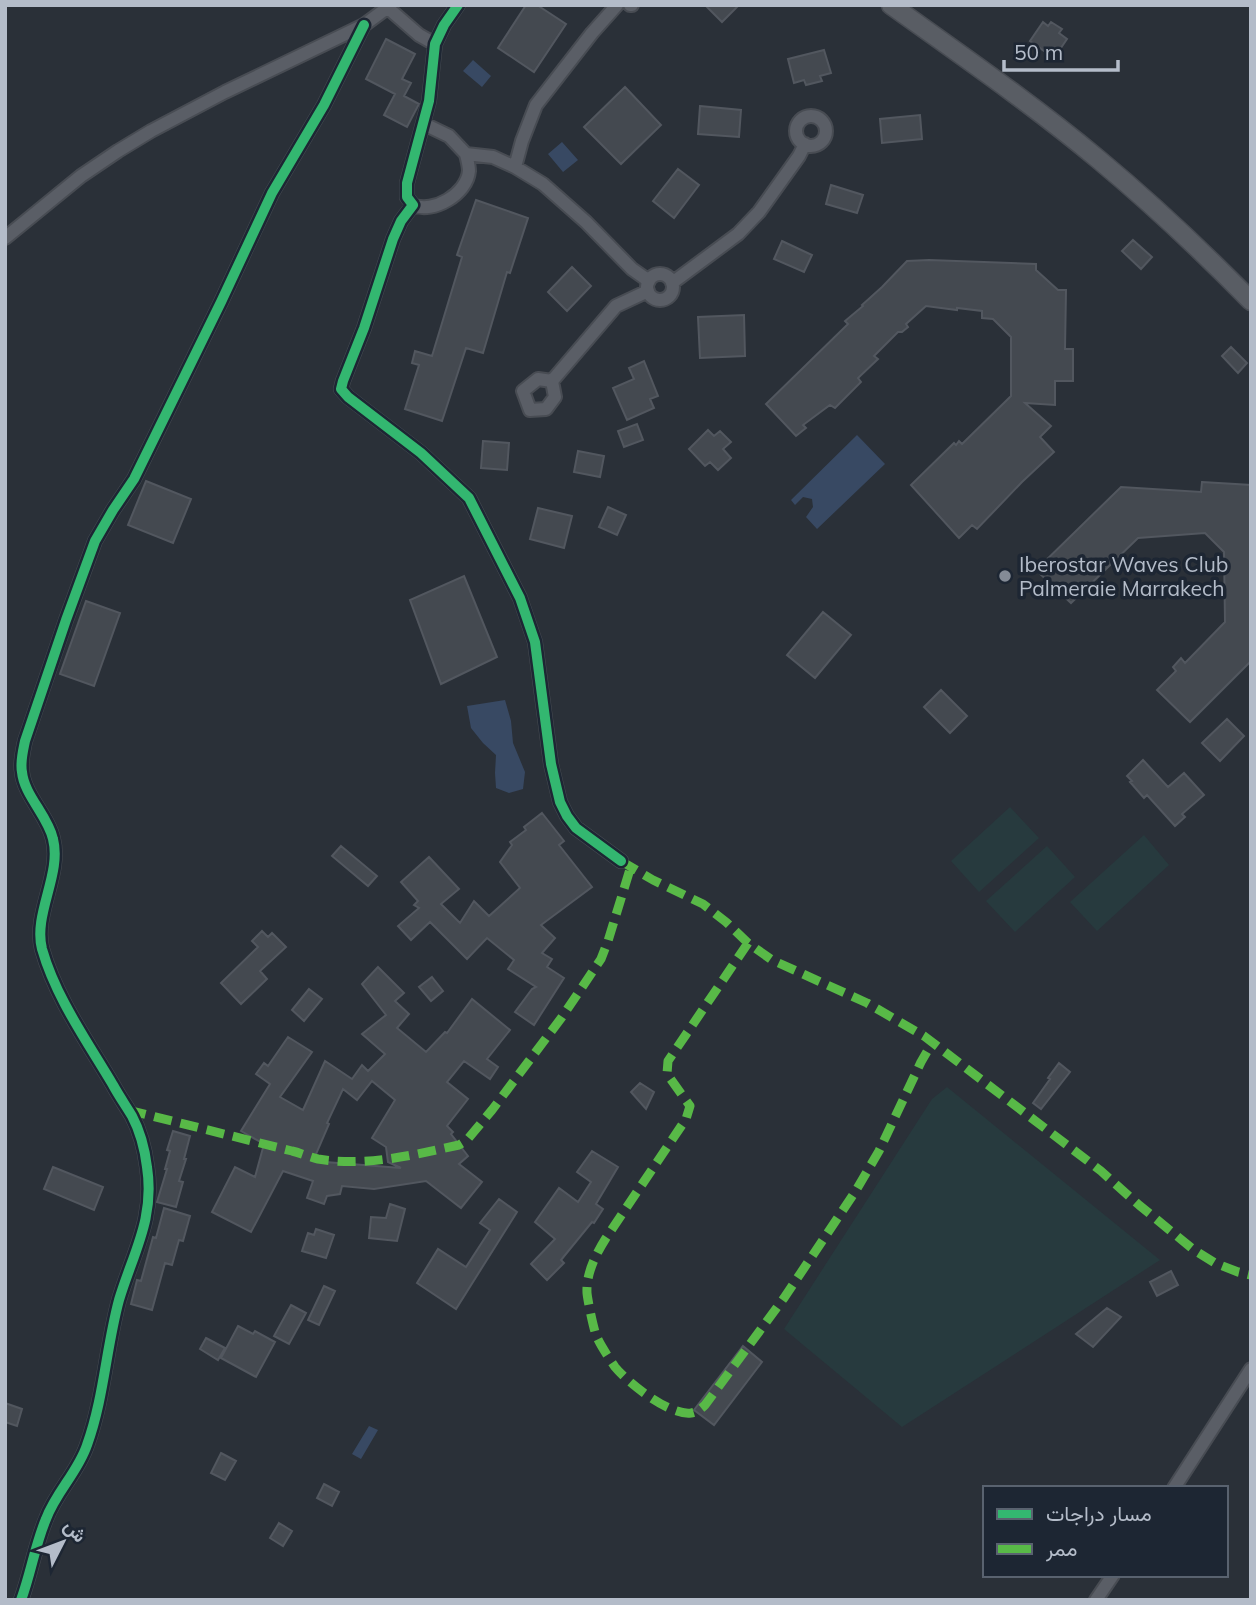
<svg xmlns="http://www.w3.org/2000/svg" width="1256" height="1605" font-family="Mulish,Vazirmatn,sans-serif">
  <rect width="100%" height="100%" fill="#2a3038"/>
  <!-- green -->
  <path fill="#273a3e" d="M1010 807 1039 838 979 892 951 861Z
    M1144 835 1169 865 1097 931 1070 902Z
    M1047 846 1075 877 1015 932 986 901Z
    M947 1087 1160 1260 902 1427 784 1329 932 1099Z"/>
  <!-- water -->
  <path fill="#384963" d="M473 60 491 76 482 87 463 71Z
    M562 142 578 160 563 172 548 154Z
    M857 435 885 464 817 529 806 517 813 507 812 499 803 497 795 505 791 500Z
    M505 700 511 721 513 743 525 772 523 789 509 793 496 788 495 773 496 755 483 743 471 728 467 706Z
    M369 1426 378 1430 361 1459 352 1454Z"/>
  <!-- building -->
  <path fill="#444950" stroke="#52575f" stroke-width="2" fill-rule="evenodd" d="M526 5H537L566 24 534 72 498 48Z
    M705 5H739L722 22Z
    M1043 22 1048 26 1051 22 1062 29 1059 33 1067 39 1054 58 1030 41Z
    M386 39 415 54 402 79 411 83 404 96 419 104 407 127 384 115 395 94 366 79Z
    M824 50 831 73 820 76 822 81 806 85 804 80 794 83 788 59Z
    M625 87 661 125 621 164 584 127Z
    M700 106 741 110 739 137 698 134Z
    M920 115 922 139 882 143 880 119Z
    M678 169 699 185 674 218 653 201Z
    M831 185 863 195 857 213 826 204Z
    M476 200 528 218 510 273 507 272 483 353 466 348 442 421 405 409 419 365 412 363 415 351 432 356 462 257 457 255Z
    M1133 240 1152 257 1141 269 1122 251Z
    M782 241 812 255 804 272 774 259Z
    M929 260 1036 264V270L1058 290H1066L1065 349H1073V381H1055V405L1025 403 1051 426 1040 437 1054 452 1022 482 977 529 972 525 959 538 911 485 954 443 956 445 959 441 962 444 1011 396V337L993 319 982 318V311L957 308V310L926 306 906 324 908 327 902 332H898L874 356 878 359 858 378 861 382 835 408 830 405 803 425 806 428 796 436 766 404 848 324 845 321 863 306 862 305 882 287 907 261Z
    M572 267 591 286 567 311 548 292Z
    M744 315 745 356 700 358 698 317Z
    M1231 347 1247 363 1238 373 1222 356Z
    M644 361 658 396 650 399 654 408 627 420 613 388 634 379 629 368Z
    M637 424 643 440 624 447 618 431Z
    M708 430 714 436 720 431 731 442 723 449 731 458 718 470 710 462 705 466 689 449Z
    M483 441 509 443 507 470 481 468Z
    M578 451 604 456 600 477 574 472Z
    M146 481 191 499 173 543 128 525Z
    M1202 482 1251 485 1250 504 1251 661 1190 722 1157 690 1176 671 1173 667 1181 658 1185 663 1225 622 1224 552 1205 533 1138 538 1071 603 1036 570 1121 487 1201 492Z
    M608 507 626 515 617 535 599 527Z
    M538 508 572 516 564 548 530 539Z
    M464 576 497 657 441 684 410 600Z
    M86 601 120 613 94 686 60 674Z
    M823 612 851 635 815 678 787 655Z
    M941 690 967 716 950 733 924 707Z
    M1227 719 1244 736 1220 761 1202 743Z
    M1143 760 1168 787 1184 773 1204 795 1182 814 1185 817 1175 826 1147 795 1144 798 1130 782 1132 781 1127 776Z
    M542 813 564 841 559 845 592 887 541 925 555 938 542 953 552 959 547 967 564 978 534 1025 515 1012 532 989 536 987 508 969 514 960 487 938 467 959 430 922 411 940 398 926 419 908 414 905 418 901 401 882 429 857 459 889 441 904 460 923 474 901 489 916 520 888 500 862 512 845 510 842 526 830 524 827Z
    M341 846 377 876 368 886 332 856Z
    M262 931 268 937 272 933 286 947 260 971 267 979 241 1004 221 983 258 947 252 941Z
    M378 967 404 993 395 1001 409 1014 397 1028 426 1052 445 1032 447 1033 472 999 510 1030 487 1059 498 1067 490 1079 464 1061 447 1082 468 1099 447 1126 453 1132 451 1134 468 1156 459 1164 482 1182 461 1208 426 1181 374 1189 342 1186 340 1194 327 1196 324 1204 307 1198 313 1181 283 1171 251 1232 212 1212 235 1167 255 1177 264 1144 241 1131 270 1084 256 1074 264 1063 268 1066 288 1037 312 1052 280 1097 303 1110 325 1061 352 1079 362 1065 368 1071 385 1054 362 1034 386 1015 362 984ZM372 1081 395 1100 372 1138 386 1147 388 1162 401 1168 313 1161 329 1124 327 1123 343 1089 357 1100Z
    M432 977 443 991 431 1001 419 987Z
    M309 989 322 999 304 1021 292 1010Z
    M1059 1063 1070 1072 1041 1109 1033 1103 1050 1079 1048 1078Z
    M640 1083 654 1092 646 1109 631 1092Z
    M173 1131 190 1136 184 1159H186L179 1181 183 1182 176 1207 157 1202 167 1169H165L170 1151 167 1150Z
    M592 1151 618 1167 596 1204 603 1209 594 1223 592 1222 561 1260 564 1263 547 1280 531 1264 555 1239 535 1222 559 1188 578 1202 591 1182 577 1172Z
    M53 1167 103 1187 94 1210 44 1189Z
    M499 1199 517 1212 456 1309 417 1283 438 1249 466 1267 490 1230 480 1223Z
    M390 1204 405 1209 397 1241 369 1238 371 1217 386 1218Z
    M164 1208 190 1216 183 1241 179 1240 172 1265 165 1263 152 1310 131 1304 137 1280 141 1281 153 1237 156 1238Z
    M316 1229 334 1235 326 1258 302 1251 308 1233 314 1235Z
    M1171 1271 1178 1285 1157 1296 1150 1282Z
    M324 1286 335 1291 319 1325 308 1320Z
    M291 1305 306 1313 289 1344 274 1336Z
    M1107 1308 1121 1317 1093 1347 1076 1334Z
    M238 1326 253 1334 255 1331 275 1342 256 1377 221 1358Z
    M206 1338 225 1348 218 1360 200 1349Z
    M743 1346 762 1362 714 1425 694 1410Z
    M5 1403 22 1409 17 1426 5 1422Z
    M221 1453 236 1461 225 1480 211 1473Z
    M324 1484 339 1492 332 1506 317 1498Z
    M279 1523 292 1531 283 1546 270 1538Z"/>
  <g fill="none" stroke-linecap="round" stroke-linejoin="round">
    <!-- street casing -->
    <g stroke="#484c53" stroke-width="16">
      <path id="street" d="M458 5 444 25 435 44 429 101 407 183V197L413 205 401 221 393 239 364 328 343 381 341 389 348 397 421 453 469 498 520 598 535 642 551 764 560 802 567 816 576 828 621 861
        M630 5H632
        M388 8 419 35 435 44
        M796 131a15 15 0 1 1 30 0a15 15 0 1 1-30 0Z
        M424 124 449 136 466 154 493 157 515 167 543 184 586 222 632 269 649 281
        M515 167 522 141 536 105 592 33 617 5
        M413 205C433 214 467 194 469 171 469 165 467 159 466 154
        M5 238 81 176 118 151 151 131 225 92 364 25 391 5
        M647 287a13 13 0 1 1 26 0a13 13 0 1 1-26 0Z
        M672 283 738 234 759 212 799 156 805 144
        M552 381 555 397 546 409 530 410 523 391 538 379 552 381 616 306 648 291
        M1174 1488 1251 1369
        M21 1600C31 1573 35 1545 46 1519 56 1492 78 1472 87 1445 104 1398 106 1348 119 1300 133 1253 155 1219 147 1167 145 1151 140 1131 132 1116 126 1106 119 1096 113 1085 87 1041 56 998 42 949 33 914 62 874 53 839 48 816 24 795 22 772 20 762 23 751 25 741L66 620 95 541 113 510 134 479 221 302 272 193 324 105 364 25
        M1096 1600 1113 1575"/>
    </g>
    <!-- secondary casing -->
    <g stroke="#484c53" stroke-width="21">
      <path id="secondary" d="M891 5C961 55 1032 104 1098 159 1151 203 1202 251 1251 301"/>
    </g>
    <!-- street -->
    <use href="#street" stroke="#5a5e66" stroke-width="12"/>
    <!-- secondary -->
    <use href="#secondary" stroke="#595d64" stroke-width="18"/>
    <!-- quiet -->
    <path stroke="#58b947" stroke-width="9" stroke-dasharray="18 9" stroke-linecap="butt" d="M621 861 653 880 703 904 726 922 748 943 772 960 867 1003 924 1036 1101 1171 1139 1205 1194 1250 1215 1263 1238 1272 1251 1275
      M748 943 668 1061 667 1074 690 1106 686 1119 606 1238C596 1254 586 1273 587 1293 588 1302 593 1326 596 1335 600 1345 609 1358 615 1367 628 1383 670 1416 691 1413 697 1412 701 1409 705 1405L784 1298 855 1192 879 1151 921 1062 932 1043
      M128 1110 292 1151C301 1153 309 1157 318 1159 366 1167 413 1155 459 1145L467 1140 492 1110 562 1017 601 959 608 941 631 866"/>
    <!-- cycleway casing -->
    <g stroke="#1d2633" stroke-width="15">
      <path id="cycleway" d="M458 5 444 25 435 44 429 101 407 183V197L413 205 401 221 393 239 364 328 343 381 341 389 348 397 421 453 469 498 520 598 535 642 551 764 560 802 567 816 576 828 621 861
        M21 1600C31 1573 35 1545 46 1519 56 1492 78 1472 87 1445 104 1398 106 1348 119 1300 133 1253 155 1219 147 1167 145 1151 140 1131 132 1116 126 1106 119 1096 113 1085 87 1041 56 998 42 949 33 914 62 874 53 839 48 816 24 795 22 772 20 762 23 751 25 741L66 620 95 541 113 510 134 479 221 302 272 193 324 105 364 25"/>
    </g>
    <!-- cycleway -->
    <use href="#cycleway" stroke="#33b770" stroke-width="10"/>
  </g>
  <!-- markers -->
  <circle fill="#848b96" stroke="#1d2633" stroke-width="2.5" cx="1005" cy="576" r="7"/>
  <g text-anchor="middle" dominant-baseline="central" stroke-width="7" stroke-linejoin="round" paint-order="stroke">
    <!-- poi labels -->
    <g font-size="21" fill="#b4bcc9" stroke="#1d2633" text-anchor="start">
      <text x="1019" y="564">Iberostar Waves Club<tspan x="1019" dy="24">Palmeraie Marrakech</tspan></text>
    </g>
  </g>
  <!-- border -->
  <rect width="1256" height="1605" fill="none" stroke="#b4bcc9" stroke-width="14"/>
  <!-- legend -->
  <rect x="983" y="1486" width="245" height="91" fill="#1d2633" stroke="#59626f" stroke-width="2"/>
  <rect x="997" y="1509" width="35" height="10" fill="#33b770" stroke="#59626f" stroke-width="2"/>
  <text x="1046" y="1521" font-size="21" fill="#b4bcc9">مسار دراجات</text>
  <rect x="997" y="1544" width="35" height="10" fill="#58b947" stroke="#59626f" stroke-width="2"/>
  <text x="1046" y="1556" font-size="21" fill="#b4bcc9">ممر</text>
  <!-- north arrow -->
  <g transform="translate(63 1542) rotate(48)" stroke="#1d2633" stroke-width="5" paint-order="stroke">
  <path d="M0-5L12 26L0 18L-12 26Z" fill="#b4bcc9"/>
  <text y="-10" font-size="19" font-weight="bold" text-anchor="middle" fill="#b4bcc9">ش</text>
  </g>
  <!-- scale -->
  <path d="M1004 60v10h114v-10" fill="none" stroke="#b4bcc9" stroke-width="3.5"/>
  <text x="1014" y="60" font-size="21" fill="#b4bcc9" stroke="#1d2633" stroke-width="5" paint-order="stroke">50 m</text>
</svg>
